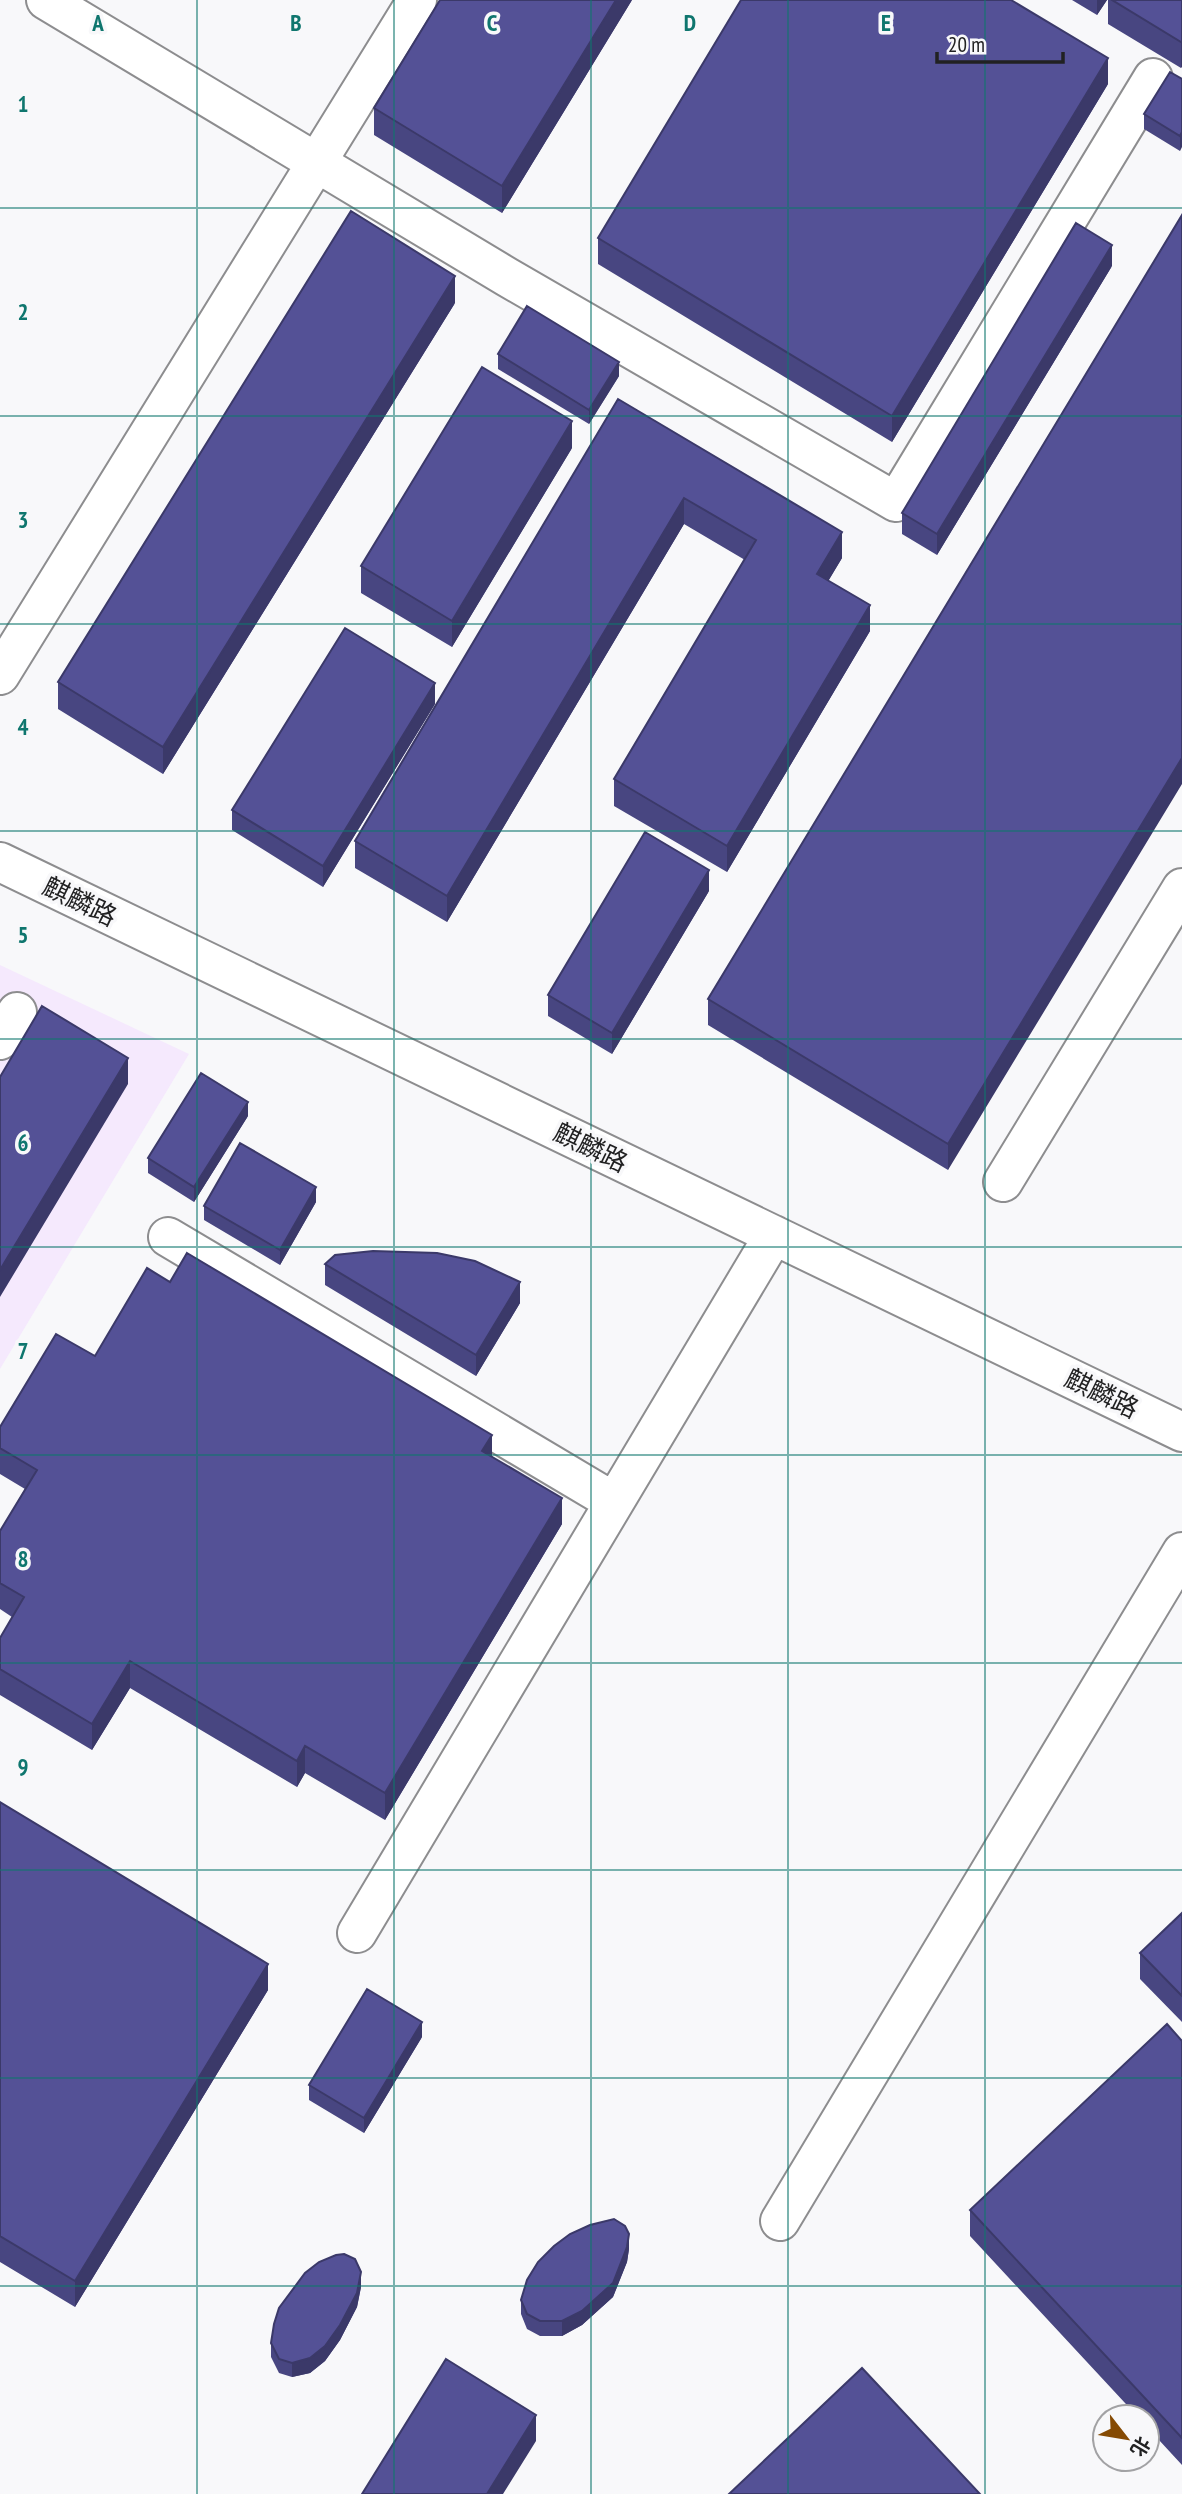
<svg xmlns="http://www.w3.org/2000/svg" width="1182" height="2494" font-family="'PT Sans Narrow','Noto Sans SC',sans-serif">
  <rect width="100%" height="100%" fill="#f8f8fa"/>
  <!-- industrial -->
  <path fill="#f5e9fd" d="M0 965 189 1054 0 1369Z"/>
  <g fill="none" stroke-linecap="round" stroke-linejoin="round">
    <!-- minor casing -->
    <g stroke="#8d8d8f" stroke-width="42">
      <path id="minor" d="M46 0 507 277 896 502 1153 78
        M0 675 417 0
        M0 862 1182 1432
        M0 1040 17 1012
        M1003 1182 1182 888
        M168 1237 614 1502
        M357 1933 774 1235
        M780 2221 1182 1552"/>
    </g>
    <!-- minor -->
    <use href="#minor" stroke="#fff" stroke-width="38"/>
  </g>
  <!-- wall -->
  <path fill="#484681" d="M632 0 502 213 374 135V108Z
    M1072 0H1107L1097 15Z
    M1108 0H1182L1181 68 1108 24Z
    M1182 79 1180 151 1144 129V114Z
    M1108 84 892 442 598 264V238Z
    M1182 215 948 1170 708 1025V999Z
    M1112 266 937 555 902 534V513Z
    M455 303 163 774 58 709V682Z
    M498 354 619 376 589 424 498 369Z
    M618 399 842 558 828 581 870 631 727 872 614 806V779L745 560 684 524 447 922 355 868V841Z
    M572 448 452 647 361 593V566Z
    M435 704 323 887 232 830V810Z
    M709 891 612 1054 548 1016V995Z
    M248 1116 194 1202 148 1173V1158Z
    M316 1202 280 1265 204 1220V1206Z
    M325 1264 520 1303 476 1376 325 1285Z
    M170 1282 492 1456 562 1524 385 1820 305 1773 297 1787 130 1688 92 1750 0 1695V1638L12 1617 0 1609V1531L25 1489 0 1474V1427L95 1356Z
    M0 1802 268 1990 75 2307 0 2262Z
    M1182 1913V2022L1140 1979V1953Z
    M422 2037 364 2133 309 2100V2085Z
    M1182 2041V2465L1147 2427V2417H1138L970 2236V2210Z
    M629 2249 627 2262 613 2297 582 2325 562 2336H540L527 2329 521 2314V2300Z
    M361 2287 357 2307 340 2340 325 2361 310 2373 292 2377 279 2373 271 2357V2343Z"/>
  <!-- shaded-wall -->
  <path fill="#3b3969" d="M616 0H632L502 213V186Z
    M1097 0H1107L1097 15Z
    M1182 41V67L1181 68V42Z
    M1108 58V84L892 442V416Z
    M1182 132V147L1180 151V136Z
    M1112 245V266L937 555V534Z
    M455 276V303L163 774V747Z
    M619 362V376L589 424V410Z
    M572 421V448L452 647V621Z
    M684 498V524L447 922V896Z
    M842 532V558L817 600V574Z
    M870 605V631L727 872V846Z
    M435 683V704L323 887V866Z
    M1182 758V784L948 1170V1144Z
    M709 870V891L612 1054V1033Z
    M128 1058V1084L0 1297V1270Z
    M248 1102V1116L194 1202V1187Z
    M316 1187V1202L280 1265V1250Z
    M520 1282V1303L476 1376V1355Z
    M492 1435V1462L482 1451Z
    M562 1498V1524L385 1820V1793Z
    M130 1661V1688L92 1750V1724Z
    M305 1746V1773L297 1787V1761Z
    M268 1964V1990L75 2307V2281Z
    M422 2022V2037L364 2133V2118Z
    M629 2234V2249L627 2262 613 2297 582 2325 562 2336V2321Z
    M361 2272V2287L357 2307 340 2340 325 2361 310 2373 292 2377V2363Z
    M536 2415V2441L503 2494H487Z"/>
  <!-- building -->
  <path fill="#545196" stroke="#3b3969" stroke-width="2" d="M440 0H616L502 186 374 108Z
    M741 0H1011L1108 58 892 416 598 238Z
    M1112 0H1182V41L1181 42Z
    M1170 72 1182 79V132L1180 136 1144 114Z
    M351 211 455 276 163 747 58 682Z
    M1182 215V758L948 1144 708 999Z
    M1076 223 1112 245 937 534 902 513Z
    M527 306 619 362 589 410 498 354Z
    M482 367 572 421 452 621 361 566Z
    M618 399 842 532 817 574 870 605 727 846 614 779 756 540 684 498 447 896 355 841Z
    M345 628 435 683 323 866 232 810Z
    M645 832 709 870 612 1033 548 995Z
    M42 1006 128 1058 0 1270V1077Z
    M201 1073 248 1102 194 1187 148 1158Z
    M240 1143 316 1187 280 1250 204 1206Z
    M373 1251 437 1253 475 1261 520 1282 476 1355 325 1264 335 1255Z
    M187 1253 492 1435 482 1451 562 1498 385 1793 305 1746 297 1761 130 1661 92 1724 0 1669V1638L24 1597 0 1583V1531L37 1470 0 1448V1427L56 1334 95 1356 147 1268 170 1282Z
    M0 1802 268 1964 75 2281 0 2236Z
    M1182 1913V1996L1140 1953Z
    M367 1989 422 2022 364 2118 309 2085Z
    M1167 2024 1182 2041V2438L970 2210Z
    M614 2219 625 2226 629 2234 627 2247 613 2283 582 2311 562 2321H540L527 2314 521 2300 527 2280 538 2262 554 2246 570 2234 590 2225Z
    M344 2254 355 2259 361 2272 357 2293 340 2325 325 2346 310 2358 292 2363 279 2359 271 2343 274 2324 279 2308 305 2273 319 2262 336 2255Z
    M446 2359 536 2415 487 2494H362Z
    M862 2368 980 2494H729Z"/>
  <!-- grid -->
  <path fill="none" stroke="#0f766e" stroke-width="2" stroke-opacity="0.55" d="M197 0V2494M394 0V2494M591 0V2494M788 0V2494M985 0V2494M0 208H1182M0 416H1182M0 624H1182M0 831H1182M0 1039H1182M0 1247H1182M0 1455H1182M0 1663H1182M0 1870H1182M0 2078H1182M0 2286H1182"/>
  <g text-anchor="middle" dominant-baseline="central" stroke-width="7" stroke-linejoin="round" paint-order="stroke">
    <!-- street labels -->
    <g font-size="26" fill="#212122" stroke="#f8f8fa">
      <text transform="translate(80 901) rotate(26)">麒麟路</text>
      <text transform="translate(591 1147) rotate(26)">麒麟路</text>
      <text transform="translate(1102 1393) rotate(26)">麒麟路</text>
    </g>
  </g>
  <g font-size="23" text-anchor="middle" font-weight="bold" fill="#0f766e" stroke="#f8f8fa" stroke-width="7" stroke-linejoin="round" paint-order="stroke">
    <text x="98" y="31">A</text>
    <text x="296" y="31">B</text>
    <text x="492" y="31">C</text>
    <text x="690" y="31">D</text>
    <text x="886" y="31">E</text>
    <text x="23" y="112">1</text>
    <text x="23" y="320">2</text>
    <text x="23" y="528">3</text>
    <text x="23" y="735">4</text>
    <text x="23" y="943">5</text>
    <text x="23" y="1151">6</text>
    <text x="23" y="1359">7</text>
    <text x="23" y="1567">8</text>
    <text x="23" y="1775">9</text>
  </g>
  <!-- north arrow -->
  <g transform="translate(1126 2438) rotate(121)"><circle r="33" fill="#f8f8fa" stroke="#a2a2a4" stroke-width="2"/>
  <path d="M0-5L12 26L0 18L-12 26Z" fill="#854a03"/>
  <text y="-10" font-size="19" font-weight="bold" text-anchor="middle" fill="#212122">北</text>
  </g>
  <!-- scale -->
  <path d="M937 52v10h126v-10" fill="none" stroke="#212122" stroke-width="3.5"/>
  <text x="948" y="52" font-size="21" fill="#212122" stroke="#f8f8fa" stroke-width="5" paint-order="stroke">20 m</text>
</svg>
